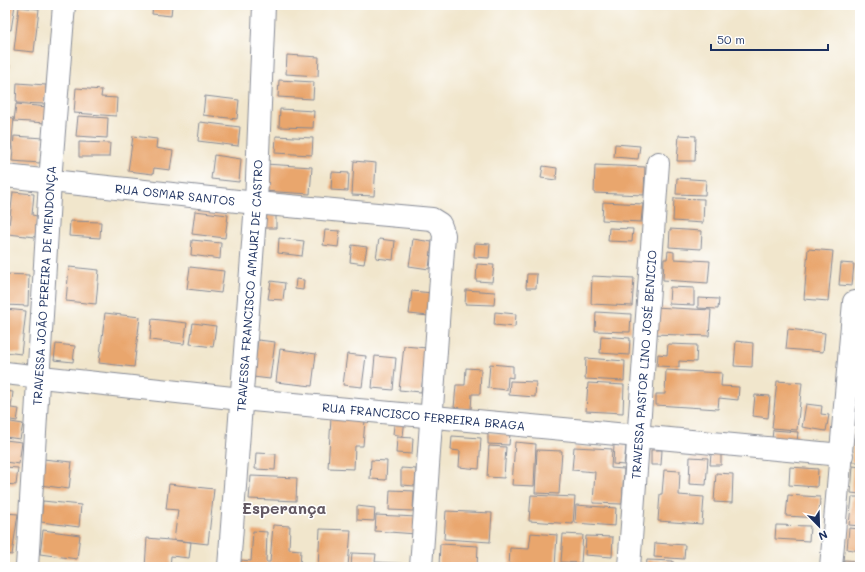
<svg xmlns="http://www.w3.org/2000/svg" width="865" height="572" font-family="Mali,sans-serif">
  <rect width="100%" height="100%" fill="#fff"/>
  <filter id="ink" filterUnits="userSpaceOnUse"><feTurbulence type="fractalNoise" baseFrequency=".025" numOctaves="2"/><feDisplacementMap in="SourceGraphic" scale="8" xChannelSelector="R" yChannelSelector="G"/><feConvolveMatrix kernelMatrix="1 2 1 2 8 2 1 2 1" color-interpolation-filters="sRGB"/></filter>
  <filter id="wash" filterUnits="userSpaceOnUse"><feTurbulence type="fractalNoise" baseFrequency=".012" numOctaves="4" result="noise"/><feDisplacementMap in="SourceGraphic" scale="16" xChannelSelector="R" yChannelSelector="G"/><feGaussianBlur stdDeviation="0.9" result="paint"/><feColorMatrix in="noise" values="0 0 0 0 0 0 0 0 0 0 0 0 0 0 0 0 0 1.4 0 .05"/><feComposite in="paint" operator="in"/></filter>
  <g filter="url(#wash)">
    <rect width="100%" height="100%" fill="#f1e6cc"/>
    <g id="blocks">
      <!-- building -->
      <path fill="#e9a66d" d="M5 5H15L11 30 5 29Z
        M153 5H172L171 16 152 14Z
        M19 7 39 9 34 52 14 50Z
        M287 55 319 57 318 76 286 74Z
        M5 64 10 65 8 75 5 74Z
        M279 80 314 82 313 99 278 97Z
        M17 83 46 85 45 104 16 103Z
        M76 88 102 90 101 97 117 98 116 116 74 113Z
        M205 96 239 100 237 119 203 115Z
        M16 104 48 107 46 123 14 121Z
        M280 109 314 111 313 128 279 127Z
        M78 116 108 118 107 138 76 136Z
        M5 117 14 118 11 150H5Z
        M200 122 240 127 238 146 198 141Z
        M679 135 696 136 695 161H677Z
        M14 136 43 138 40 163 12 161Z
        M133 136 157 139 156 148 173 151 170 170 154 168 153 174 128 171Z
        M276 136 313 138 312 155 275 153Z
        M79 142 110 143 109 157H79Z
        M615 144 640 146 638 159 614 157Z
        M214 155 241 159 239 182 211 179Z
        M354 161 376 163 374 196 352 195Z
        M265 164 312 167 310 194 263 191Z
        M595 165 645 167 644 195 594 193Z
        M543 166 557 168 556 180 541 178Z
        M332 172 349 173 348 191 331 190Z
        M677 178 706 180 705 195 676 194Z
        M13 192 34 194 32 215 37 216 35 237 8 234Z
        M674 198 704 199 703 223 673 221Z
        M603 202 643 204 641 222 602 220Z
        M195 211 228 215 225 238 192 234Z
        M266 215 276 216V228H265Z
        M70 221 101 222 100 238 69 236Z
        M609 228 633 229 632 242 608 241Z
        M670 229 702 231 701 249 669 247Z
        M325 230 340 231 338 247 323 245Z
        M279 238 304 241 302 256 278 253Z
        M379 239 395 241 393 260 376 258Z
        M413 239 432 242 429 269 409 266Z
        M192 240 221 243 220 259 191 255Z
        M475 243 490 244 489 258 474 257Z
        M352 245 367 247 364 264 350 262Z
        M808 249 833 251 828 301 804 299Z
        M668 251 674 252V259L710 261 708 283 663 280 664 259H667Z
        M841 263 854 264 852 286 839 285Z
        M477 264 494 265 492 282 476 281Z
        M69 267 99 270 96 304 66 301Z
        M190 267 224 271 221 293 187 289Z
        M5 274 29 275 28 306 5 305Z
        M527 274H537L536 288H526Z
        M592 276 634 278 632 306 591 304Z
        M296 279 304 280 303 290 295 289Z
        M271 281 285 283 283 300 268 299Z
        M670 287 694 288V305L669 304Z
        M466 290 495 292 494 305 465 304Z
        M412 291 432 293 429 316 409 314Z
        M698 298 719 299 718 309 698 308Z
        M654 307 711 310 709 336 653 334Z
        M5 309 26 311 21 354 5 352Z
        M495 312 516 314 515 327 494 325Z
        M596 312 631 314 630 332 595 331Z
        M105 313 140 317 134 367 99 363Z
        M152 319 187 323 184 344 150 340Z
        M193 323 216 326 213 347 190 344Z
        M788 329 825 333 823 352 786 349Z
        M601 336 630 338 629 355 600 353Z
        M258 340 275 342 270 379 253 377Z
        M736 341 753 343 752 367 734 366Z
        M56 344 75 346 73 362 54 360Z
        M668 344 697 345 696 362 679 361V367L657 366 658 354 667 355Z
        M404 346 427 348 421 392 399 390Z
        M280 349 316 354 312 386 276 382Z
        M347 354 366 356 362 387 343 385Z
        M375 356 396 358 393 390 372 388Z
        M586 358 625 361 624 381 585 379Z
        M490 364 513 366V378L508 377 507 390 488 388Z
        M466 368 481 369 480 394H472L471 409 454 408 456 385H465Z
        M666 370 722 373 721 386 739 387 738 400 719 398 718 409 656 405V394H665Z
        M510 381 536 382 535 397 509 395Z
        M777 381 802 383 797 430 772 428Z
        M588 383 624 385 623 413 586 411Z
        M854 384H860V413L852 412Z
        M5 391 13 392 11 408 19 409 17 421 5 419Z
        M755 395 770 396 768 418 753 416Z
        M806 404 822 406 821 414 829 415 826 431 802 427Z
        M331 418 365 420 363 446H355L354 469 328 468Z
        M395 418 405 419 403 436 393 434Z
        M5 421 23 424 20 439 5 437Z
        M859 426H860V436L858 435Z
        M773 430 798 432 797 442 772 439Z
        M488 433 510 434 509 445 488 444Z
        M452 436 481 438 479 469 459 467 460 451 451 450Z
        M397 437 413 438 412 454 396 453Z
        M853 439H860V462H852Z
        M5 440 22 442 19 464 5 462Z
        M515 442 536 444 534 486 512 485Z
        M614 445 626 446 624 465 613 464Z
        M489 446 506 447 504 478 487 477Z
        M574 447 612 449 611 468 624 469 622 504 593 503 595 472 572 470Z
        M537 450 562 451 559 494 535 493Z
        M651 450H662L661 465H651Z
        M256 453 276 454 275 470 255 469Z
        M711 454H721V465H710Z
        M690 457 708 458 706 485 689 484Z
        M43 459 72 462 69 489 40 485Z
        M371 460 387 461 386 480 370 479Z
        M853 466 860 467V494L851 493Z
        M5 467 18 468 16 485 5 484Z
        M790 467 818 469 817 487 789 485Z
        M401 468 416 469 415 486 401 485Z
        M664 470 680 471 679 495 704 497 702 524 658 521 660 494H662Z
        M716 473 733 474 732 503 714 502Z
        M251 476 297 478 296 501 249 499Z
        M169 484 214 489 208 544 174 540 178 510 166 509Z
        M390 490 414 491 413 511 389 510Z
        M531 495 575 497 573 524 529 521Z
        M788 495 820 497 819 518 786 516Z
        M852 497H860V526L849 525Z
        M43 501 81 505 79 527 41 522Z
        M576 505 616 508 615 526 575 523Z
        M357 506 375 508 374 521 357 520Z
        M446 511 492 513 490 542 444 539Z
        M5 513 18 514 12 555 5 554Z
        M376 515 417 517 416 534 375 531Z
        M273 525 290 526 289 549 301 550 300 567H240L241 560 251 561 253 531 267 532 266 562H270Z
        M776 525 810 526 809 541 775 539Z
        M849 528 860 529V551L847 549Z
        M320 529 351 530 348 567H318Z
        M43 530 80 535 77 559 40 554Z
        M531 533 557 535 555 567H509L510 548 529 549Z
        M563 534 583 535 581 563 561 562Z
        M586 536 613 537 612 557 585 555Z
        M147 538 191 542 189 558 171 556 170 567H145Z
        M655 543 685 545 684 559 654 557Z
        M440 544 478 546 477 567H439Z
        M352 553 376 554 375 562 414 564V567H351Z
        M647 560 673 561V567H646Z
        M844 560 860 561V567H843Z"/>
    </g>
  </g>
  <g filter="url(#ink)">
    <use href="#blocks" fill-opacity="0" stroke="#868a95" stroke-width="1"/>
    <g fill="none" stroke-linecap="round" stroke-linejoin="round">
      <!-- minor casing -->
      <g stroke="#868a95" stroke-width="24">
        <g id="minor">
          <path id="s1" d="M5 176 256 203 432 219 440 224 444 235 421 567"/>
          <path id="s2" d="M5 373 241 399 842 455"/>
          <path id="s3" d="M27 567 50 181 64 5"/>
          <path id="s4" d="M229 567 256 203 264 5"/>
          <path id="s5" d="M629 567 658 163"/>
          <path d="M831 567 854 302"/>
        </g>
      </g>
      <!-- minor -->
      <use href="#minor" stroke="#fff" stroke-width="22"/>
    </g>
  </g>
  <g text-anchor="middle" dominant-baseline="central" stroke-width="3" stroke-linejoin="round" paint-order="stroke">
    <!-- street labels -->
    <g font-size="12" fill="#1b2f5e" stroke="#fff">
      <text stroke="none"><textPath href="#s1" startOffset="171">RUA OSMAR SANTOS</textPath></text>
      <text stroke="none"><textPath href="#s3" startOffset="282">TRAVESSA JOÃO PEREIRA DE MENDONÇA</textPath></text>
      <text stroke="none"><textPath href="#s4" startOffset="282">TRAVESSA FRANCISCO AMAURI DE CASTRO</textPath></text>
      <text stroke="none"><textPath href="#s5" startOffset="203">TRAVESSA PASTOR LINO JOSÉ BENICIO</textPath></text>
      <text stroke="none"><textPath href="#s2" startOffset="421">RUA FRANCISCO FERREIRA BRAGA</textPath></text>
    </g>
    <!-- district labels -->
    <g font-size="16" font-weight="bold" fill="#635963" stroke="#fff">
      <text x="284" y="507">Esperança</text>
    </g>
  </g>
  <!-- margin -->
  <rect width="865" height="572" fill="none" stroke="#fff" stroke-width="20"/>
  <!-- north arrow -->
  <g transform="translate(819 526) rotate(157)" stroke="#ffffff" stroke-width="3" paint-order="stroke">
  <path d="M0-3L7 15L0 10L-7 15Z" fill="#1b2f5e"/>
  <text y="-6" font-size="11" font-weight="bold" text-anchor="middle" fill="#1b2f5e">N</text>
  </g>
  <!-- scale -->
  <path d="M711 44v6h117v-6" fill="none" stroke="#1b2f5e" stroke-width="2"/>
  <text x="717" y="44" font-size="12" fill="#1b2f5e" stroke="#ffffff" stroke-width="3" paint-order="stroke">50 m</text>
</svg>
